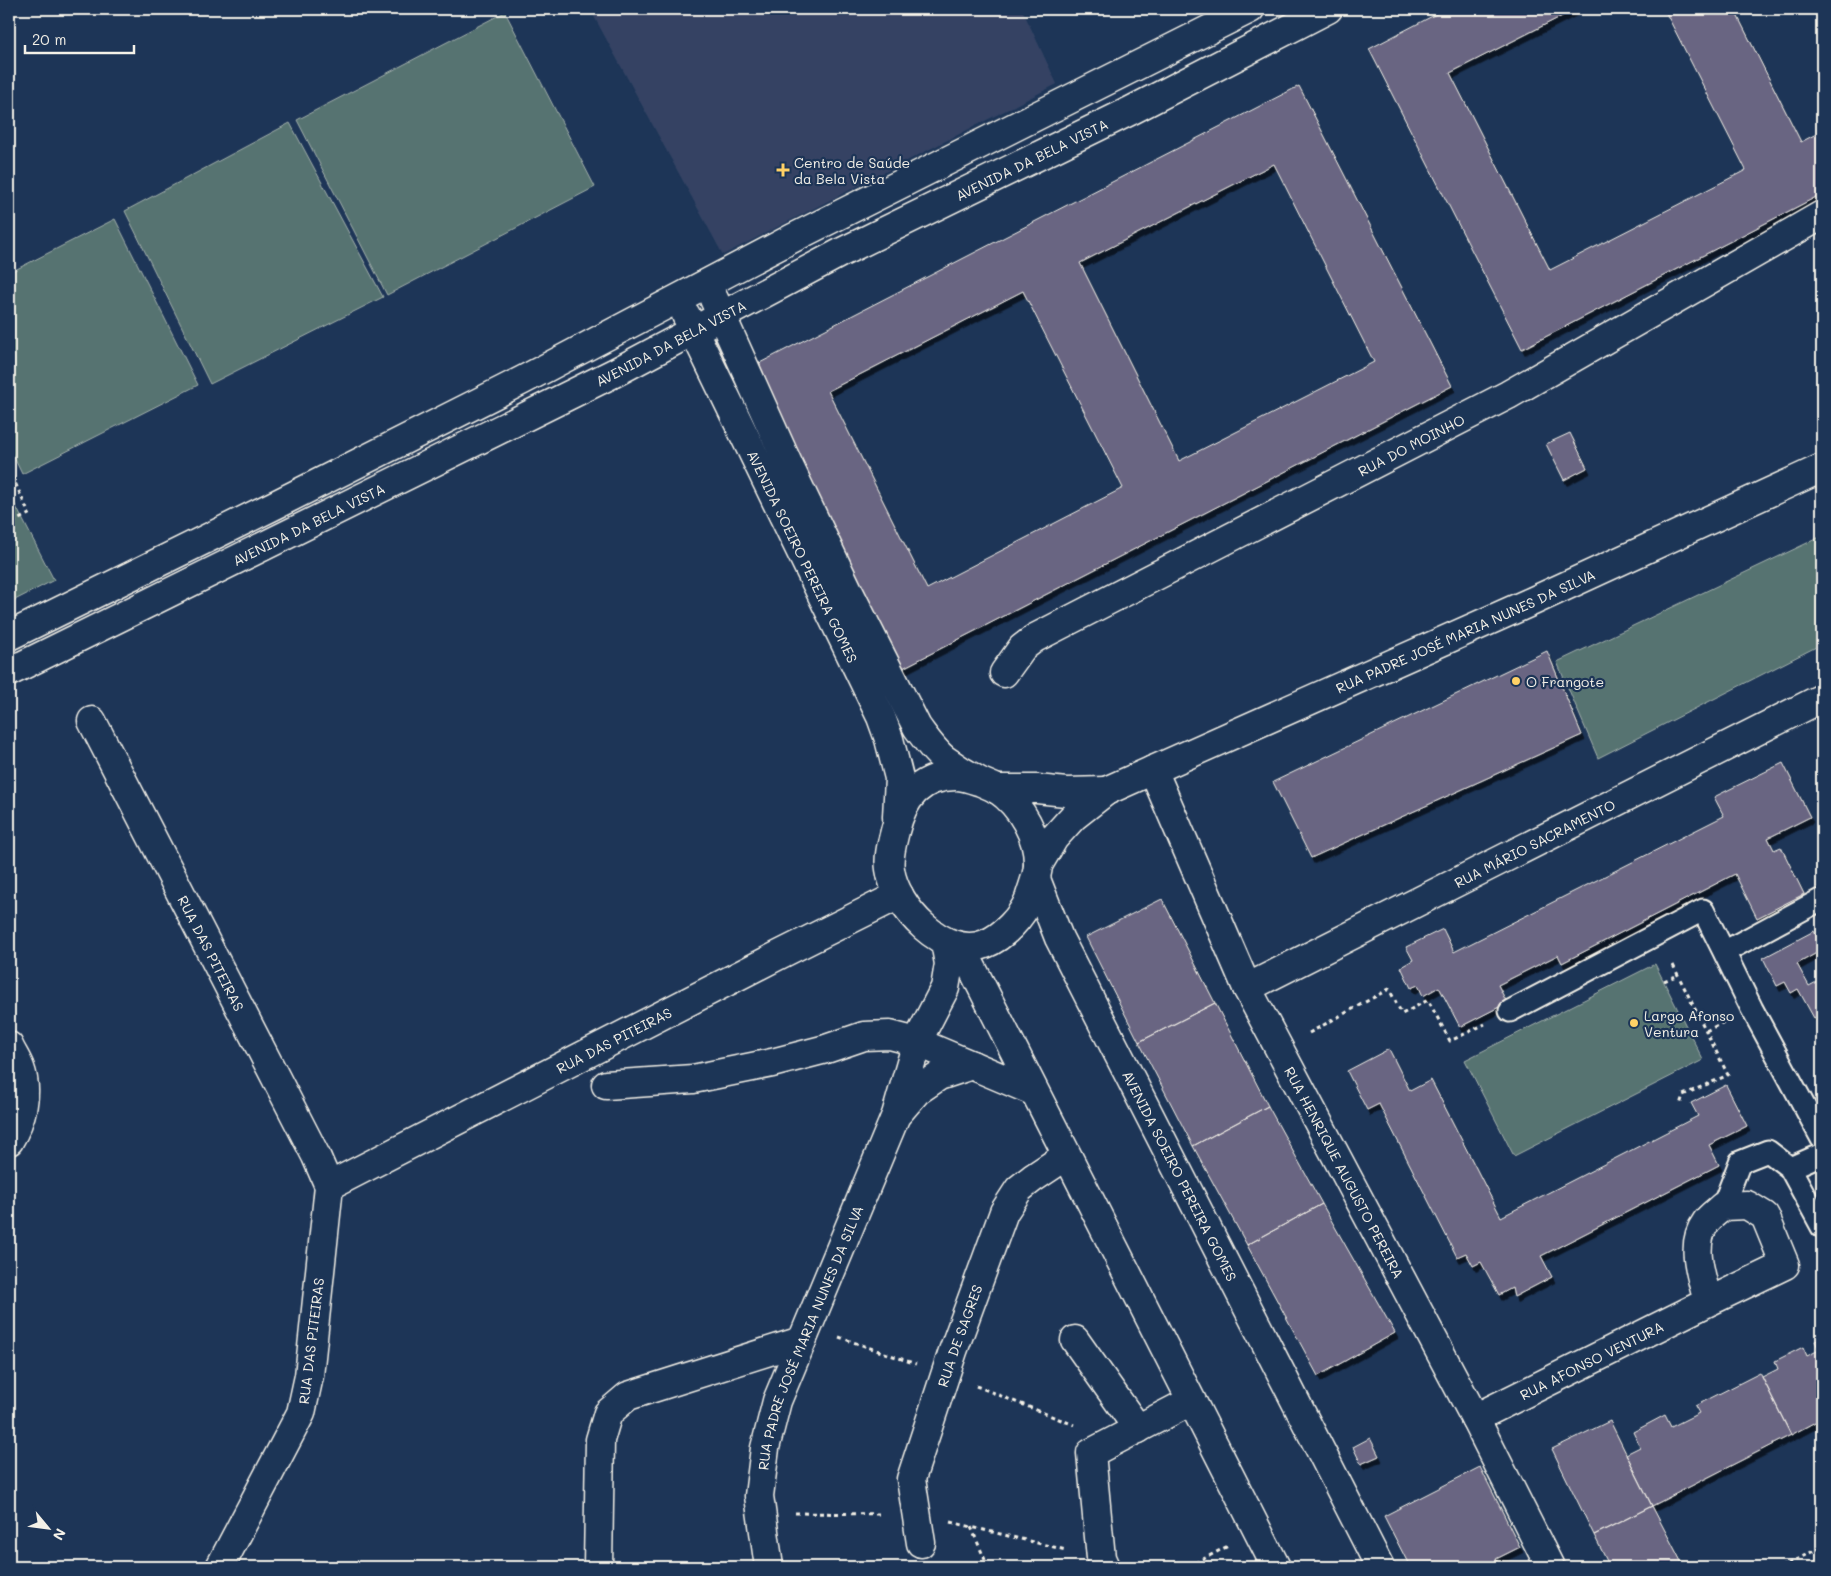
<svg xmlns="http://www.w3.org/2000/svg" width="1831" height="1576" font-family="Mali,sans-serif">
  <defs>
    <filter id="shadow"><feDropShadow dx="3" dy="5.5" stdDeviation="0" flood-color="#0009"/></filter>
  </defs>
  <rect width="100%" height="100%" fill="#1d3557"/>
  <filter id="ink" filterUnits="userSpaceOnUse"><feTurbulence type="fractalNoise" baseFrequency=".02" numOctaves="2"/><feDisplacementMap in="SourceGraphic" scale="10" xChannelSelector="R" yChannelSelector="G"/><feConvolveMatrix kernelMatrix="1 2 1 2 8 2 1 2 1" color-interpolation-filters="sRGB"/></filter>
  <g filter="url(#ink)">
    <!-- built -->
    <path fill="#344364" d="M590 9H1022L1057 84 723 255Z"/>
    <!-- green -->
    <path fill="#567371" stroke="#a5b2ac" d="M505 12 595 187 387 295 297 120Z
      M290 123 383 297 210 384 125 211Z
      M115 219 198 385 22 474 9 447V273Z
      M9 493 54 580 9 603Z
      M1822 536V644L1598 758 1557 662Z
      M1655 964 1703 1060 1514 1156 1465 1060Z"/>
    <!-- building -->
    <path fill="#696582" stroke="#f4f1e8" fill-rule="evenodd" filter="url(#shadow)" d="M1446 9H1576L1450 73 1550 270 1746 170 1664 9H1734L1801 142 1822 131V194L1522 349 1369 49Z
      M1299 86 1452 386 901 669 748 369ZM1274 164 1374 362 1179 461 1080 263ZM1023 291 1123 488 927 589 828 391Z
      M1570 433 1587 468 1564 480 1546 444Z
      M1547 651 1582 735 1311 858 1273 782Z
      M1783 763 1810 817 1768 838 1774 850 1781 847 1804 894 1757 918 1735 874 1562 963 1558 955 1498 985 1507 1003 1460 1027 1439 987 1423 996 1418 985 1411 988 1401 967 1413 960 1406 947 1443 929 1454 952 1724 816 1714 797Z
      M1162 899 1215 1003 1139 1042 1086 937Z
      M1814 931 1822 947V950L1797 964 1809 986 1822 979V1013L1814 1018 1798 989 1791 993 1785 982 1777 986 1763 958Z
      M1215 1003 1268 1106 1193 1146 1139 1042Z
      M1389 1049 1410 1091 1431 1080 1501 1217 1698 1116 1691 1103 1726 1085 1747 1126 1709 1145 1719 1165 1541 1256 1552 1277 1514 1297 1512 1288 1499 1295 1481 1262 1473 1266 1466 1253 1457 1257 1379 1104 1367 1110 1347 1071Z
      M1268 1106 1322 1204 1247 1245 1193 1146Z
      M1322 1204 1395 1333 1318 1376 1247 1245Z
      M1822 1338V1433L1817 1421 1791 1435 1762 1377 1778 1369 1775 1361 1803 1347 1807 1356 1819 1350 1815 1341Z
      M1760 1373 1791 1435 1652 1506 1626 1454 1640 1447 1633 1432 1665 1415 1671 1427 1699 1413 1695 1406Z
      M1610 1421 1652 1506 1594 1535 1552 1449Z
      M1370 1438 1379 1456 1361 1464 1353 1447Z
      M1480 1467 1520 1547 1496 1559 1500 1567H1410L1384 1516Z
      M1652 1506 1684 1567H1610L1594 1535Z"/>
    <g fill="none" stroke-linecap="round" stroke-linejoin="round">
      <!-- pedestrian casing -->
      <g stroke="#f4f1e8" stroke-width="25">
        <path id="pedestrian" d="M1724 952 1752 1009 1822 1139
          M1510 1011 1703 910 1724 952 1822 899
          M1790 1168 1822 1154
          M1723 1206 1740 1162 1768 1151 1790 1168 1822 1227"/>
      </g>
      <!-- minor casing -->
      <g stroke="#f4f1e8" stroke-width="31">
        <g id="minor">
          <path d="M714 299 789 466 848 590 917 727C926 739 933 750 944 759 955 767 968 775 979 781 985 784 991 786 997 789 1021 805 1039 837 1038 866 1037 878 1032 888 1029 899 1022 917 1003 937 985 944 944 960 895 907 890 869 888 857 892 843 895 831 903 798 920 776 956 776 963 776 972 779 978 781"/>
          <path id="s1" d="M686 315 881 717 889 739 899 778 897 817"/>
          <path d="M9 636 275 505 523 380 793 238 1250 9"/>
          <path id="s2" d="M9 672 614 373 842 252 1130 111 1328 9"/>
          <path id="s3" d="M1004 673 1022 648 1035 638 1508 395 1822 215"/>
          <path id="s4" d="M92 721 316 1156 329 1186 309 1376 301 1413 220 1567"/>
          <path id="s5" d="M1153 770 1247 988 1475 1418 1550 1567"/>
          <path d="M996 789H1037L1066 792 1106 791"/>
          <path id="s6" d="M1038 865 1054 838 1073 817 1106 791 1533 601 1822 468"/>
          <path id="s7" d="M1036 879 1059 938 1380 1567"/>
          <path d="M962 948 1276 1567"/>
          <path id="s8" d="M1247 988 1822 698"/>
          <path d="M9 1046C12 1053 17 1060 20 1068 29 1092 22 1120 9 1141"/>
          <path d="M606 1085 693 1079 772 1063 826 1049 864 1036 890 1035 917 1042 1033 1091"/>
          <path d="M899 1112 917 1091 939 1076 972 1065"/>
          <path id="s9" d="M329 1186 779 955 899 895"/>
          <path d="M1075 1340 1138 1429"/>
          <path id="s10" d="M1475 1418 1708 1302 1785 1265 1765 1216 1747 1205 1723 1206C1718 1211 1710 1216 1706 1222 1689 1245 1702 1277 1708 1302"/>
          <path id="s11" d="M921 1543 911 1479 953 1351 1004 1212 1019 1189 1033 1178 1066 1156"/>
          <path d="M598 1567 600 1440 608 1413 628 1396 801 1341"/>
          <path id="s12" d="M769 1567 759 1496 765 1448 777 1401 896 1115 917 1042 945 988 949 964 945 942"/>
          <path d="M1105 1567 1101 1558 1091 1453 1191 1401"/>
        </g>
      </g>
      <!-- path -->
      <path stroke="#f4f1e8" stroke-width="3" stroke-dasharray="4 4" stroke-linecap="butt" d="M9 469 29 514 9 524
        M1673 965 1728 1075 1683 1095 1680 1105
        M1664 981 1678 975
        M1706 1031 1726 1021
        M1309 1033 1389 989 1402 1014 1428 1000 1450 1041 1485 1024
        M1821 1276 1822 1275
        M839 1337 916 1364
        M976 1386 1074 1425
        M795 1513 883 1514
        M951 1522 1066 1550
        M971 1527 988 1567
        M1188 1567 1228 1546
        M1781 1567 1822 1547"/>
      <!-- pedestrian -->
      <use href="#pedestrian" stroke="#1d3557" stroke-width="21"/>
      <!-- minor -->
      <use href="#minor" stroke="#1d3557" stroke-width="28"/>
    </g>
  </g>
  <!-- markers -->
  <g fill="#ffd166" stroke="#1d3557" stroke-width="2">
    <path d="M780.5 162.5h5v5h5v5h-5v5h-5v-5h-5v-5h5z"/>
    <circle cx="1516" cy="681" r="5"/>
    <circle cx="1634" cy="1023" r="5"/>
  </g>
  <g text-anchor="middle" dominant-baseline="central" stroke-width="4.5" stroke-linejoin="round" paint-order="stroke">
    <!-- street labels -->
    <g font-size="14" fill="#f4f1e8" stroke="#1d3557">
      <text stroke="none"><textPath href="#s2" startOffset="1144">AVENIDA DA BELA VISTA</textPath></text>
      <text stroke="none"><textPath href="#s2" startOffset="739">AVENIDA DA BELA VISTA</textPath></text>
      <text stroke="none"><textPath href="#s3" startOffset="470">RUA DO MOINHO</textPath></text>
      <text stroke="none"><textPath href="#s2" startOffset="334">AVENIDA DA BELA VISTA</textPath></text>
      <text stroke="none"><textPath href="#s1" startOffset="268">AVENIDA SOEIRO PEREIRA GOMES</textPath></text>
      <text stroke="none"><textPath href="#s6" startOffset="495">RUA PADRE JOSÉ MARIA NUNES DA SILVA</textPath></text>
      <text stroke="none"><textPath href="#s8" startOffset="322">RUA MÁRIO SACRAMENTO</textPath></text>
      <text stroke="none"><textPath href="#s4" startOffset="261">RUA DAS PITEIRAS</textPath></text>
      <text stroke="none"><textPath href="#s9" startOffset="320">RUA DAS PITEIRAS</textPath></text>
      <text stroke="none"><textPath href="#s5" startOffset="446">RUA HENRIQUE AUGUSTO PEREIRA</textPath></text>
      <text stroke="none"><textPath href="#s7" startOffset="330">AVENIDA SOEIRO PEREIRA GOMES</textPath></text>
      <text stroke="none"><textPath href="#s11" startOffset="216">RUA DE SAGRES</textPath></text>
      <text stroke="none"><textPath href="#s12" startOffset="239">RUA PADRE JOSÉ MARIA NUNES DA SILVA</textPath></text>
      <text transform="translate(311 1341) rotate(-83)">RUA DAS PITEIRAS</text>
      <text stroke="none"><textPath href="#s10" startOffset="130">RUA AFONSO VENTURA</textPath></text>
    </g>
    <!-- poi labels -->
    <g font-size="14" fill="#f4f1e8" stroke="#1d3557" text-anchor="start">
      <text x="794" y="162">Centro de Saúde<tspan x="794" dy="16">da Bela Vista</tspan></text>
      <text x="1526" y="681">O Frangote</text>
      <text x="1644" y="1015">Largo Afonso<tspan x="1644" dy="16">Ventura</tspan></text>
    </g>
  </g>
  <!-- margin -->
  <rect width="1831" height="1576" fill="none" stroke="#1d3557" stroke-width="30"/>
  <rect x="15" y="15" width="1801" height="1546" fill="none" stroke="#f4f1e8" stroke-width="2" filter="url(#ink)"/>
  <!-- north arrow -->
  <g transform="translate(48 1528) rotate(119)" stroke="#1d3557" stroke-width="4" paint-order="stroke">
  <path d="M0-4L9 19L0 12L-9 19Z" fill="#f4f1e8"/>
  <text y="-8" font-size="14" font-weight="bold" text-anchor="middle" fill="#f4f1e8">N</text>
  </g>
  <!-- scale -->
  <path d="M25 45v8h109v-8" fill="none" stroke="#f4f1e8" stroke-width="2.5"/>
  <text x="32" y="45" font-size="15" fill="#f4f1e8" stroke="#1d3557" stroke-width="4" paint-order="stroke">20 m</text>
</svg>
